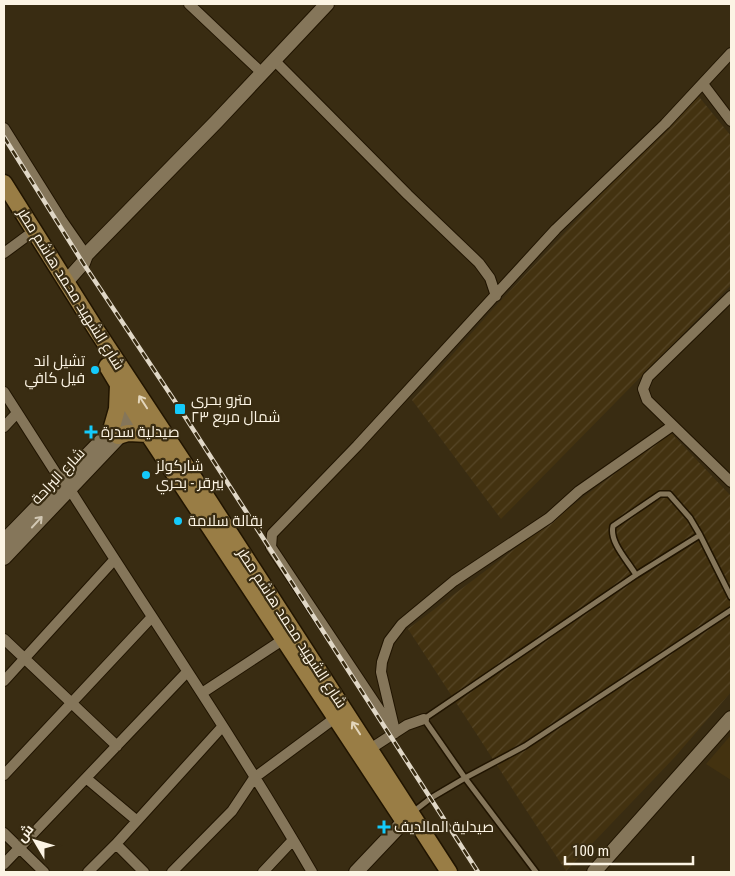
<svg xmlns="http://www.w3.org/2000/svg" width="735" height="876" font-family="'Roboto Condensed',Cairo,sans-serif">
  <defs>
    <pattern id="industrial-furrows" width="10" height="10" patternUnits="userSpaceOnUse" patternTransform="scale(1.25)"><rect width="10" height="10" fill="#433210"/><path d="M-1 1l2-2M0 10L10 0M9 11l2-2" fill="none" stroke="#564627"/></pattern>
  </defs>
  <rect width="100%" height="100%" fill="#392c12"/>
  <!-- built -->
  <path fill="#433210" d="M731 735V780L706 764Z"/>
  <!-- industrial -->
  <path fill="url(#industrial-furrows)" d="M696 93 731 136V285L501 519 412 400 493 309Z
    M670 432 731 496V692L674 758 566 871 408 629Z"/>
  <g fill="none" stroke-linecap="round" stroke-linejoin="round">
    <!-- lane casing -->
    <g stroke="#201400" stroke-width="8">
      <path id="lane" d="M636 575C628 561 609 542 613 526L660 494H669L690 518 700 535
        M413 812 431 798 465 778 525 746 731 610
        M536 872 465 778 424 719 636 575 700 535 731 597"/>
    </g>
    <!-- street casing -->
    <g stroke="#201400" stroke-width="12">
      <path id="street" d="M189 4 262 73
        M274 60 408 195 479 263 490 278 496 296
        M703 84 731 121
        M4 128 61 219 86 255
        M4 253 27 236
        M731 296 648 377 643 389 647 400 731 482
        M4 392 61 481
        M4 427 17 413
        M69 488C150 616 236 741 312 872
        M4 639 117 746
        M4 681 114 560
        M202 693 284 639
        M394 727 381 672 382 662 389 641 402 624 454 581 549 518 579 491 672 426
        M395 733 271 547 272 534 357 446 556 229 665 124 731 53
        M367 751 407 725 424 719
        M4 775 151 618
        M86 778 136 820
        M4 833 44 872
        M116 844 144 872
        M4 864 187 672
        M88 872 116 844 222 727
        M172 872 232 811 254 778 335 718
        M263 872 293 840"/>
    </g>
    <!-- secondary casing -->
    <g stroke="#201400" stroke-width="16">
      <path id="secondary" d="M66 282 83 263 86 255 217 121 327 4
        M4 541 132 409
        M4 558 137 418
        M356 872 411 814
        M594 872 731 718"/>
    </g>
    <!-- primary casing -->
    <g stroke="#201400" stroke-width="19">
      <path id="primary" d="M4 183 97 331 211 504 449 872
        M107 366 148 434 405 823
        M111 430 117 409 118 385
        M118 436 128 433 148 434"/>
    </g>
    <!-- lane -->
    <use href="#lane" stroke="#85765a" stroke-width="5"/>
    <!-- street -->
    <use href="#street" stroke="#85765a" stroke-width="10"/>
    <!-- secondary -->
    <use href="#secondary" stroke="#85765a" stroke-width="14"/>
    <!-- primary -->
    <use href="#primary" stroke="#997d45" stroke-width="16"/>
    <!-- rail casing -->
    <g stroke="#e0d7c6" stroke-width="4.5">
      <path id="rail" d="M4 137 83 263 180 409 478 872"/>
    </g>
    <!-- rail -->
    <use href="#rail" stroke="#392c12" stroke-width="2.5" stroke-dasharray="8" stroke-linecap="butt"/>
  </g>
  <!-- one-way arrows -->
  <defs><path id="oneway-shaft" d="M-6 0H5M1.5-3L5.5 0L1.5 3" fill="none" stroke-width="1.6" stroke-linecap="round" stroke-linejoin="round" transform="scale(1.25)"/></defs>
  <g stroke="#e3d6bc">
    <use href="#oneway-shaft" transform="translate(143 402) rotate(-123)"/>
    <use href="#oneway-shaft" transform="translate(356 728) rotate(-123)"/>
  </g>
  <use stroke="#d2c8b4" href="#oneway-shaft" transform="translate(37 522) rotate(-47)"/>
  <!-- markers -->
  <g fill="#14cafb" stroke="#392c12" stroke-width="2">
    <circle cx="95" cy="370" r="5"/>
    <rect x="174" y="403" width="12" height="12" rx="2.5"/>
    <path d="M88.5 424.5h5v5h5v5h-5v5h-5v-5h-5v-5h5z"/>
    <circle cx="146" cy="475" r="5"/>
    <circle cx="178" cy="521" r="5"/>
    <path d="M381.5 819.5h5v5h5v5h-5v5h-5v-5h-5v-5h5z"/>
  </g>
  <g text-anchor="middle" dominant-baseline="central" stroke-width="4.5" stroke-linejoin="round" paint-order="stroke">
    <!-- street labels -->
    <g font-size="15" fill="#fcf4e4" stroke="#392c12">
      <text transform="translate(71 289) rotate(58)">شارع الشهيد محمد هاشم مطر</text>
      <text transform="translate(58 476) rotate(-47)">شارع البراحة</text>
      <text transform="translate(292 628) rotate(57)">شارع الشهيد محمد هاشم مطر</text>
    </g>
    <!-- poi labels -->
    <g font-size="15" fill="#fcf4e4" stroke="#392c12" text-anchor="start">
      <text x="85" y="361" text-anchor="end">تشيل اند<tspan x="85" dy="17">فيل كافي</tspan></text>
      <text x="191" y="400">مترو بحري<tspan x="191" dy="17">شمال مربع ٢٣</tspan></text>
      <text x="101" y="432">صيدلية سدرة</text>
      <text x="156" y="466">شاركولز<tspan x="156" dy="17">بيرقر - بحري</tspan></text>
      <text x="188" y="521">بقالة سلامة</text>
      <text x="394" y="827">صيدلية المالديف</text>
    </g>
  </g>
  <!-- border -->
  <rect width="735" height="876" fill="none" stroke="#fcf4e4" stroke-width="10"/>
  <!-- north arrow -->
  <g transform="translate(35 841) rotate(308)" stroke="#392c12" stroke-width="4" paint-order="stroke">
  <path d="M0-4L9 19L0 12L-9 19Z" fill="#fcf4e4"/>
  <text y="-8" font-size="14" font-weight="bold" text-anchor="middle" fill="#fcf4e4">ش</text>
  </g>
  <!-- scale -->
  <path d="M565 856v8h128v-8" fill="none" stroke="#fcf4e4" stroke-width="2.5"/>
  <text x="572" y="856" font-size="15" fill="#fcf4e4" stroke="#392c12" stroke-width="4" paint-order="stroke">100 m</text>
</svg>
